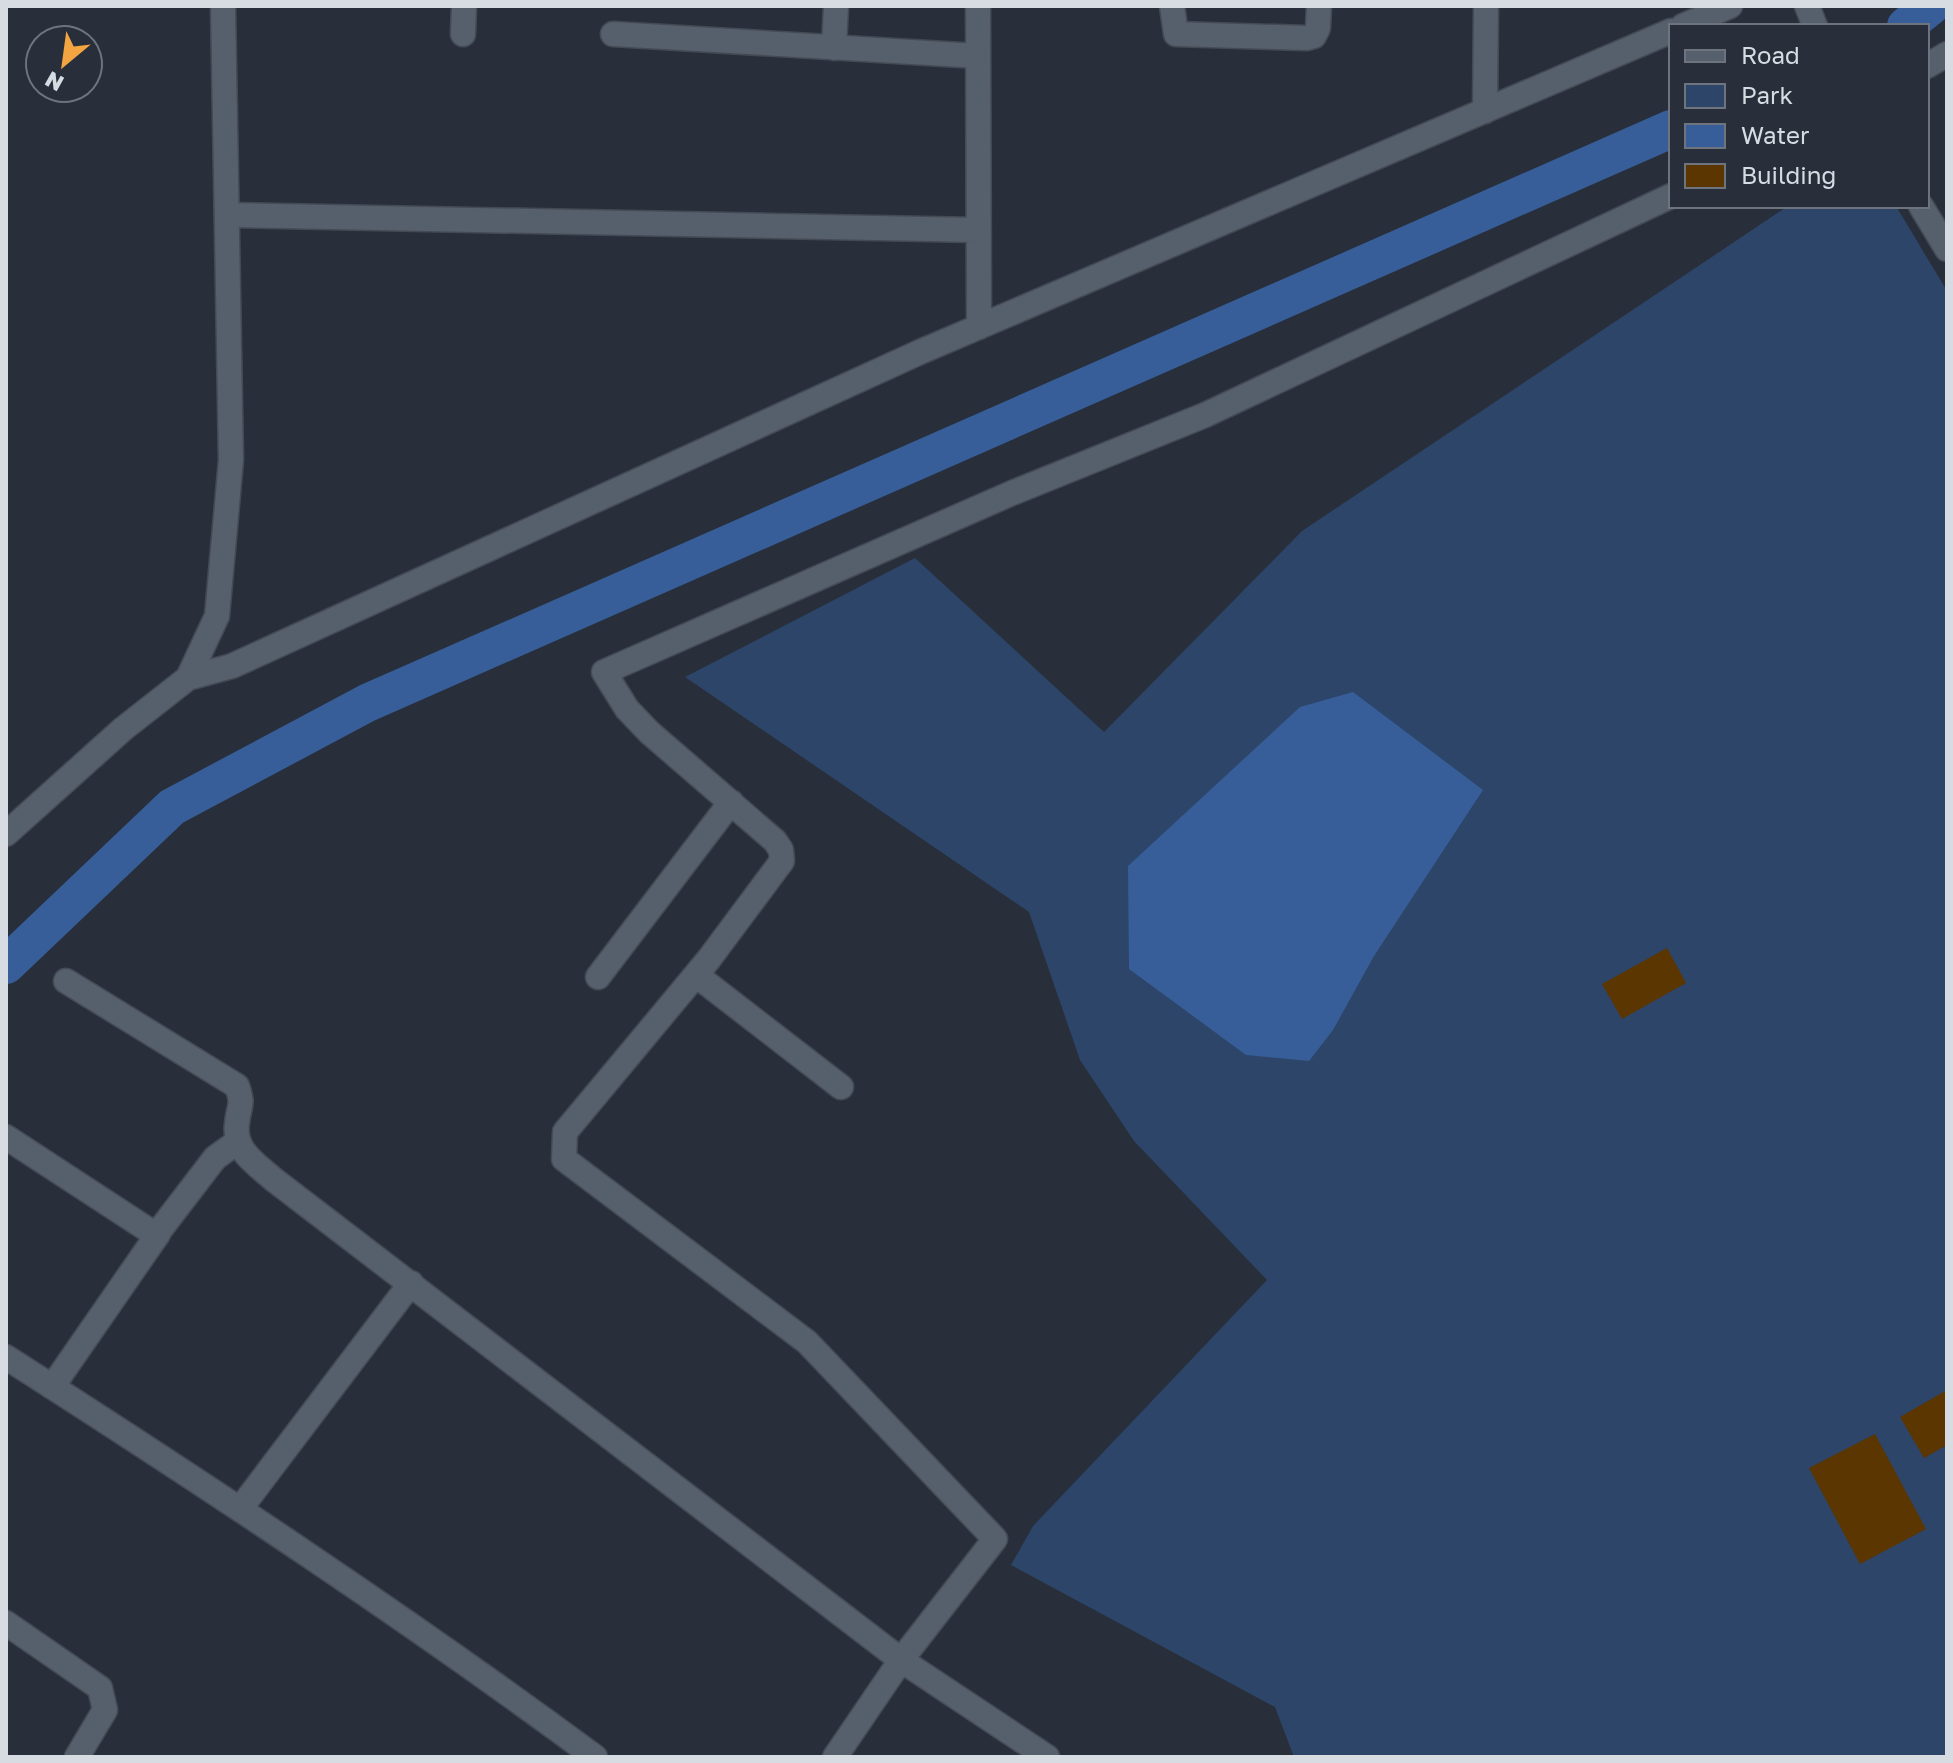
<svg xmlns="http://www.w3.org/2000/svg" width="1953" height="1763" font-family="'Golos Text',sans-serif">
  <rect width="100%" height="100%" fill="#282f3b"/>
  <!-- green -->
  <path fill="#2c4569" d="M1788 206H1896L1947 291V1757H1294L1275 1707 1011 1565 1033 1526 1267 1280 1134 1141 1080 1060 1029 912 685 677 915 558 1104 732 1302 531Z"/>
  <!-- water -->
  <path fill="#375e98" d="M1353 692 1483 790 1374 956 1333 1030 1309 1061 1246 1055 1129 969 1128 866 1300 707Z"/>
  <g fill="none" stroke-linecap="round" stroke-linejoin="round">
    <!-- canal -->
    <path stroke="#375e98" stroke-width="38" d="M1906 26 1931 6
      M6 965 172 807 367 703 1671 129"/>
  </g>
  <!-- building -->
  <path fill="#5b3600" d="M1667 948 1686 983 1622 1019 1602 984Z
    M1947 1390V1445L1924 1458 1900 1417Z
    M1875 1434 1926 1529 1860 1564 1809 1468Z"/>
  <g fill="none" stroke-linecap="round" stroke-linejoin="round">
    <!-- street casing -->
    <g stroke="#444a54" stroke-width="27">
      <path id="street" d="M978 6 979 327
        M1172 6 1176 34 1307 38 1314 36 1318 28 1319 6
        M1683 26 1730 6
        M463 34 464 6
        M613 34 978 56
        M834 48 836 6
        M1927 66 1947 54
        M1485 111 1486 6
        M227 215 977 230
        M188 678 232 666 920 352 1671 31
        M6 834 123 729 188 678 217 616 231 460 223 6
        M696 975 841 1087
        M598 977 731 802
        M66 981 237 1086C244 1106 239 1104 237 1123 233 1150 255 1163 273 1179L901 1660 1047 1757
        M6 1137 156 1235 215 1158 237 1142
        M6 1357C206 1485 404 1616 595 1757
        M52 1387 158 1234 156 1235
        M240 1509 411 1283
        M6 1623 100 1688 105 1710 77 1757
        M835 1757 901 1660 995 1539 807 1342 564 1159 565 1132 709 959 782 861 781 850 775 841 649 732 627 709 604 672 1012 493 1205 415 1671 196"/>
    </g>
    <!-- secondary casing -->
    <g stroke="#444a54" stroke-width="27">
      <path id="secondary" d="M1807 6 1815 26
        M1921 206 1947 249"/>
    </g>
    <!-- street -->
    <use href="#street" stroke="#565f6c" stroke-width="24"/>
    <!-- secondary -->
    <use href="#secondary" stroke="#565f6c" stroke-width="24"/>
  </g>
  <!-- border -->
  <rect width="1953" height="1763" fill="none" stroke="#d7dce3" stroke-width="16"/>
  <!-- legend -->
  <rect x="1669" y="24" width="260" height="184" fill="#282f3b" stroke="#6e747e" stroke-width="2"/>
  <rect x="1685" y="50" width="40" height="12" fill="#565f6c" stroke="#6e747e" stroke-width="2"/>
  <text x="1741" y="64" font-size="24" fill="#d7dce3">Road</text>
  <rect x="1685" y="84" width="40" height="24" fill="#2c4569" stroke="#6e747e" stroke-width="2"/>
  <text x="1741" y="104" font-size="24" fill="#d7dce3">Park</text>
  <rect x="1685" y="124" width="40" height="24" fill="#375e98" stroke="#6e747e" stroke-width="2"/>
  <text x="1741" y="144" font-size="24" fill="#d7dce3">Water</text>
  <rect x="1685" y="164" width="40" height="24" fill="#5b3600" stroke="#6e747e" stroke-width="2"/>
  <text x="1741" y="184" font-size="24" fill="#d7dce3">Building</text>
  <!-- north arrow -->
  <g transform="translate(64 64) rotate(209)"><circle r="38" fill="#282f3b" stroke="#6e747e" stroke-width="2"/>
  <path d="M0-6L14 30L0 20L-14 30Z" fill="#f2a540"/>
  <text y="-12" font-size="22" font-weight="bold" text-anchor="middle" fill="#d7dce3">N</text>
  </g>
</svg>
